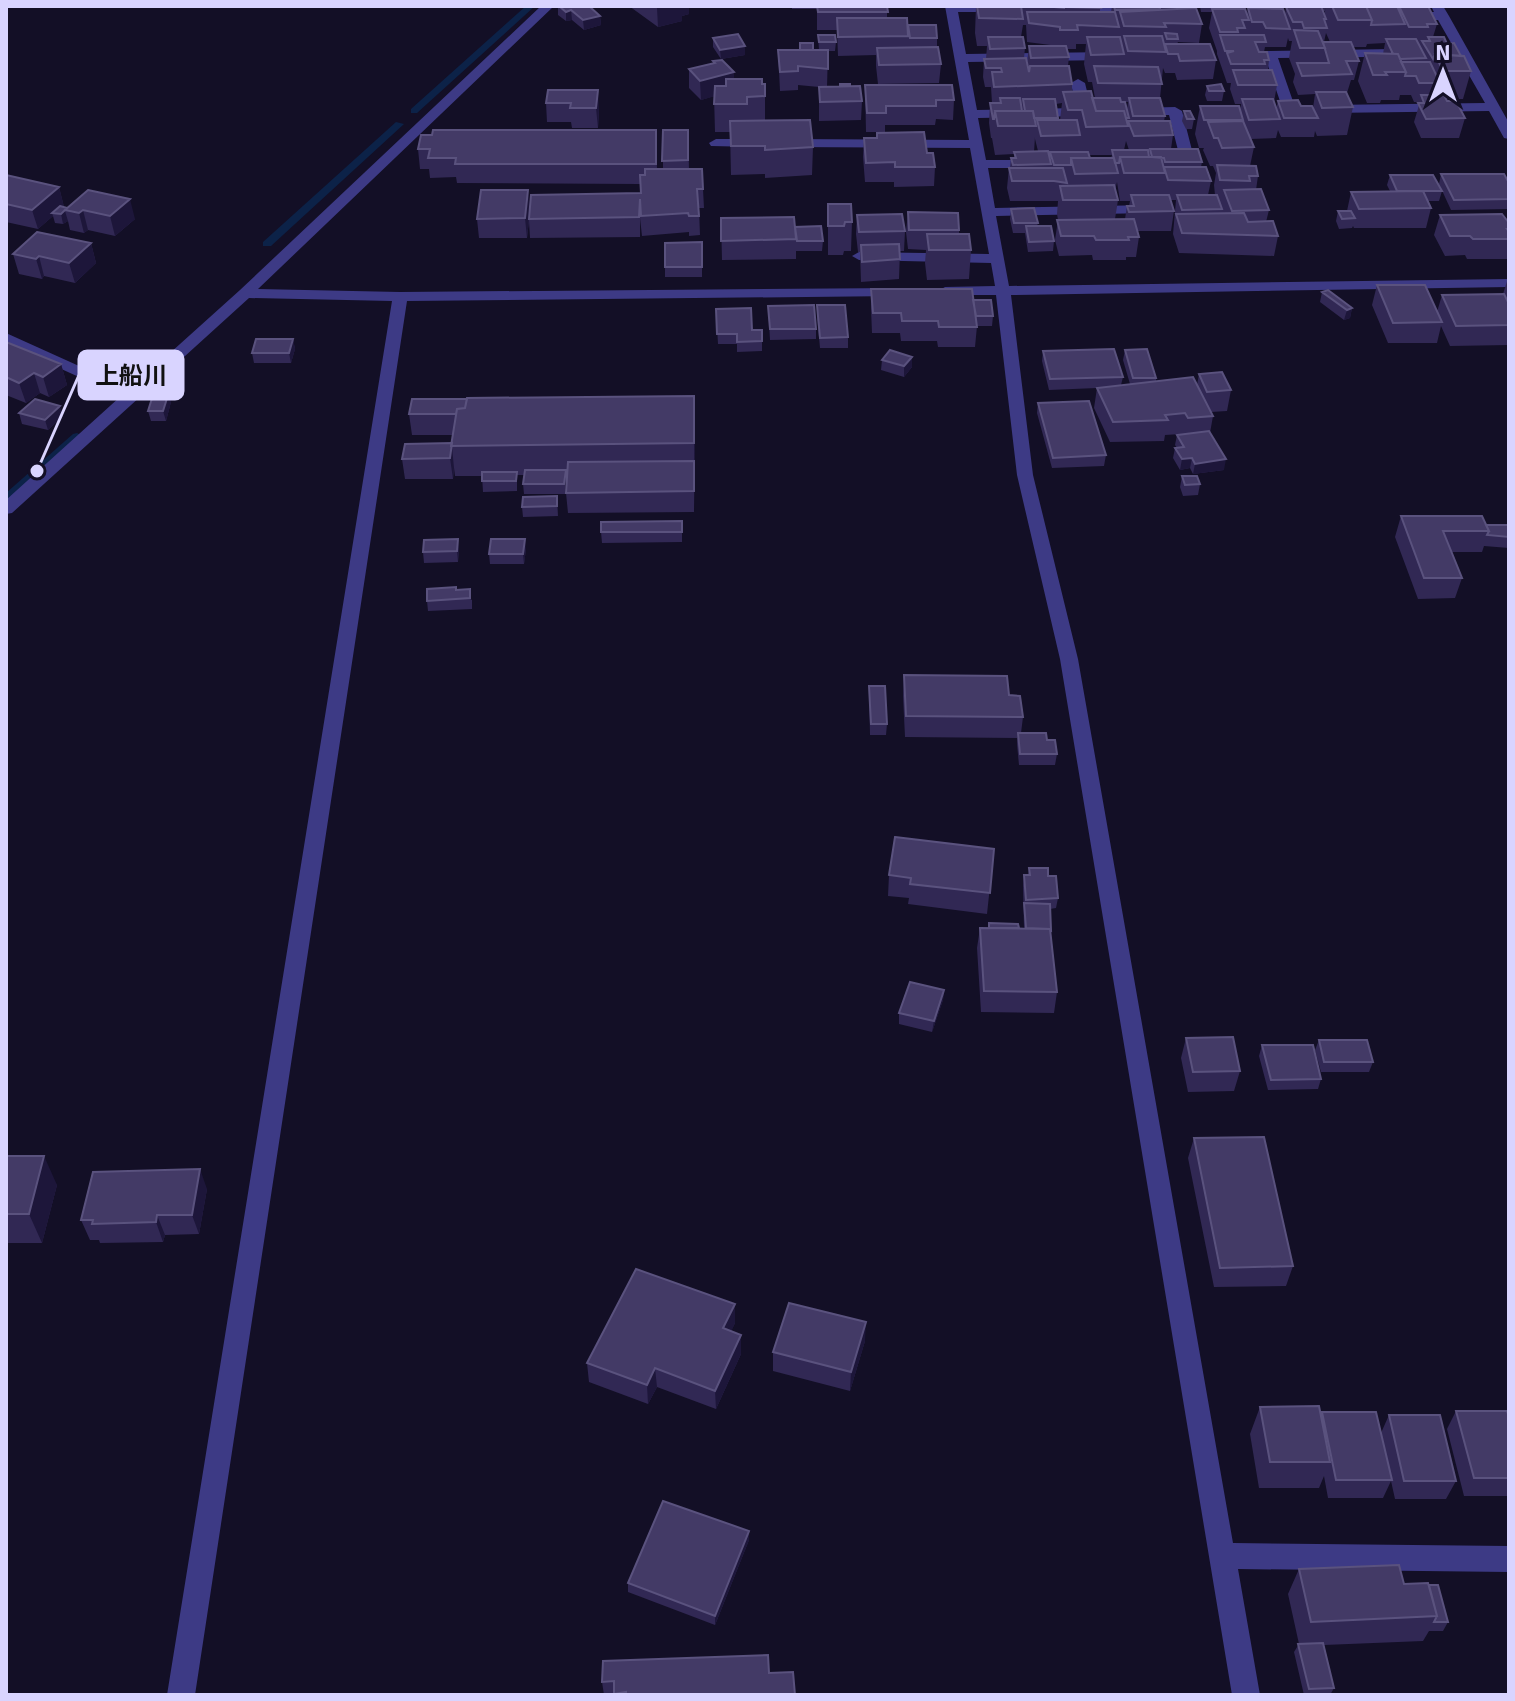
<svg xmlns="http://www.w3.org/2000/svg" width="1515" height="1701" font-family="Signika,'Noto Sans JP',sans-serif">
  <rect width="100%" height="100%" fill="#130f26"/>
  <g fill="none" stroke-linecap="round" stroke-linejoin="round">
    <!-- stream -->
    <path fill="#0c2248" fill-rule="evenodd" d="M526 6H535L417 113H411V109Z
      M396 122 404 124 271 246H263V242Z
      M77 433 83 436 81 438 10 502 6 503V493L73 434Z"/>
    <!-- minor -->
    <path fill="#3d3a85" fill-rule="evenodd" d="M541 6H554L258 289 400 292 897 288 904 292 897 296 407 301 195 1695H167L392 301 249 298 12 513 6 514V500L121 396 6 344V333L130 389 240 290Z
      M945 6 1009 8 1003 12H958L966 54 1112 52 1118 56 1112 60 968 62 977 110 1076 108 1071 83 1078 79 1085 83 1092 112 1085 116 978 118 986 160H1036L1043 164 1036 168H988L995 208 1152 205 1159 209 1152 213 996 216 1009 286 1509 279V287L1011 295 1033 475 1078 659 1233 1543 1509 1546V1572L1238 1569 1260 1695H1232L1060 659 1017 475 996 295H945L938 291 945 287 995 286 991 263 859 260 852 256 859 252 989 254 970 148 788 147 781 143 788 139 969 140Z
      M1070 6H1145V7L1139 11 1075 12 1071 11Z
      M1431 6H1443L1449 16 1509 123V139L1504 138 1489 111 1327 113 1320 109 1327 105 1485 103 1458 56 1278 58 1296 110 1284 113 1264 54 1265 51 1454 48 1438 20H1405L1399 16 1405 12H1434Z
      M1175 107 1182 111 1196 166 1194 169 1180 170 1173 166 1181 162 1169 115 1137 116 1130 112 1137 108Z
      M716 139H756L763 143 756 147 711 146 709 143Z"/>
  </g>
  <!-- wall -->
  <path fill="#312854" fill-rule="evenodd" d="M558 6 600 16 601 25 584 30 572 20 566 21 558 15Z
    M629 6H689V14L682 16V21L658 27Z
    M792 6H912V8H887V18L908 32 937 38V47L941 64 939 83 878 84 876 66V55L838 56 837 30H817V9H792Z
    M976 6H1100V12H1111L1112 6H1195L1194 8 1202 24 1199 43 1178 42 1177 44 1216 60 1213 79 1177 80 1175 73H1165L1163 68 1160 98 1165 116 1164 121 1173 135 1171 149 1202 162 1201 167 1211 181 1208 195H1215L1214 185 1216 173 1213 166H1210L1203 150 1204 148H1199L1195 134 1200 106 1240 110 1241 104H1235L1230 89 1231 83H1227L1217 54V51L1209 28 1212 12H1201L1200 6H1235V9L1247 14 1248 8 1285 14 1286 7 1326 6 1325 11H1323L1324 15 1326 6H1428L1437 24 1433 37 1447 44 1471 71 1463 99H1446L1465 118 1459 138H1421L1414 122 1420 102H1414L1411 95H1400L1399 100H1381L1380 103H1367L1358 81 1365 53 1383 54 1385 43 1367 44 1366 47H1353L1359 61 1354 80H1351L1347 93 1353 107 1347 135 1317 136 1315 131 1314 137H1281L1278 130 1276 138 1250 139 1254 147 1250 166 1258 176 1256 190 1269 210 1266 222 1278 236 1274 256 1179 253 1173 234 1176 200H1170L1174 211 1171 231H1137L1139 237 1136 257H1126V260H1093L1092 255 1059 256 1055 240 1058 220 1057 214 1058 201H1010L1007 188 1009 168H1010L1011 158H1014V154L995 155 992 138H991L989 123 990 103H992L991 87H985L983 77 984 59H986L987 46H977L975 33ZM1023 25H1026L1027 42 1058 46H1029L1027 63 1024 58 1025 48 1021 37ZM1326 33 1330 42H1324ZM1288 38 1289 41H1292L1289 58 1295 74 1293 82 1298 95 1315 94 1313 108 1301 106 1278 101 1276 109 1274 102 1277 85 1268 70 1269 60 1264 52 1265 47H1286ZM1076 44H1086L1084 64 1088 82H1092L1095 98 1072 91V84L1068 66 1069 57 1067 49H1076ZM1121 102H1128L1127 110ZM1062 103 1060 120H1058L1056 104ZM1035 137V139L1038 151 1034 152ZM1126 141 1129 150H1124ZM1089 155H1112L1111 158H1090ZM1117 182 1120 201H1130L1129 206H1127L1125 219H1115L1118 200 1115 191Z
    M818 35 836 42 835 51H828L827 87 850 86 862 101 861 120 819 121V87L798 85V90L780 91 778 50H819Z
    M713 38 745 55 721 59 713 47Z
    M713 61 734 79 765 84V121L813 147 812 175 765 178V174L731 175 730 132H715L714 96 701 100 689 88V69L713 64Z
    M865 85 954 100 953 120 936 119 935 125H885V132H866Z
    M1207 86 1224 91 1222 101H1207L1205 95Z
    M548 90 599 109 598 128H572L571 122H547L546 103Z
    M1184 111 1194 119 1192 129H1186L1182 121Z
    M656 130 657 169H663V130H688L689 169 703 189 704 208H699L700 235 689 236V232L642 236 640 218V237L530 238 529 221 527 238H479L477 219 530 206 641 193 640 184 457 183 456 177 430 178 429 169H420L418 149Z
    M877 133 935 167 934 186 894 187V182H865L863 157 864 138H876Z
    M1441 174 1509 183V209L1451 210 1439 184Z
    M6 175 59 187 64 207 135 219 115 236 88 230 84 233 70 230 68 221 63 224 55 223 53 216 38 229 6 222Z
    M1390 175 1442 191 1439 201H1428L1431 208 1426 228H1354L1353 226 1352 228 1339 229 1336 221 1338 211H1347L1351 192 1390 191 1387 185Z
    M828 204 852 222 851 251H844L843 255H828Z
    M1011 209 1038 223 1037 226 1054 241 1053 251 1028 252 1025 233H1013L1010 219Z
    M908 212 959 230V234L971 250 969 279 927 280 925 263 926 250 908 249 906 232Z
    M857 215 905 231 904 251H900L899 279 861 282 860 252H858L856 234Z
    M1440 215 1509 223V252L1507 259H1467L1465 255 1445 256 1434 235Z
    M721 218 795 229 823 241 822 251H796V245V259L722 260Z
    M702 242V277H665V267Z
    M91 243 96 263 75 283 44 276 42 279 19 274 13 254Z
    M1509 275V345L1450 346 1441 326 1437 343H1388L1372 305 1377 285 1437 312 1442 295 1503 294Z
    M871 289 973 300 993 316 992 326H977L975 347H938L937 341H901L900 333H872L871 309Z
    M1322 292 1352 308 1350 318 1344 320 1320 302Z
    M817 305 848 337V348H820L817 316Z
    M768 306 816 329V339L770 340Z
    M716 309 752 330H762V351L737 352V344H718Z
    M293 339 295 349 291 363H254L252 353Z
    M6 342 61 364 67 385 49 397 40 393 26 403 6 395Z
    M1125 350 1156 378V382L1197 385 1199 374 1231 390 1227 411 1211 412 1213 416 1210 433 1224 470 1193 474 1190 468 1180 470 1173 458 1175 448H1177L1175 445 1177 435 1181 434 1165 435 1164 441 1110 442 1094 408 1097 388 1049 390 1042 361 1043 351 1123 377 1121 385 1130 384 1123 360Z
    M882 360 912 367 904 377 881 370Z
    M412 399 695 425 694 512 568 513 566 493 567 475H566L565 494H524L523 484 524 475H517V491L483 492 482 476H455L454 468 453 479H405L402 459 452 443 453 435H412L409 414Z
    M171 402 166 421H151L148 411Z
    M1038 403 1106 455 1104 466 1052 468 1037 413Z
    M19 413 63 416 48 430 22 424Z
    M1182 476 1200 484 1198 495 1183 496 1180 487Z
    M557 496 558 516 523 517 522 507Z
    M1401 516 1486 525H1509V548L1484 546 1482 552H1452L1462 578 1455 598 1418 599 1395 537Z
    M682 521V542L602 543 601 532Z
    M459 549 458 562 424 563 423 552Z
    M526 549 524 564H490L489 554Z
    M456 590 472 600V609L428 611 427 601Z
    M904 675 1009 695 1023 717 1021 733 1047 740 1057 754 1055 765H1019L1017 744V738L905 737 903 696Z
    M869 686 887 724 886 735H870Z
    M994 849 987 914 908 904 909 898 888 896 889 875Z
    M1029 868 1048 876 1058 898 1056 908 1050 909 1051 934 1057 992 1054 1013 981 1012 977 948 980 928H988L989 923 1024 928 1023 886 1024 875H1028Z
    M944 990 943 1000 932 1032 899 1024V1013Z
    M1186 1038 1240 1071 1234 1091 1188 1092 1181 1058Z
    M1319 1040 1373 1062 1369 1072H1321L1315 1050Z
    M1262 1045 1321 1079 1318 1089 1268 1090 1259 1056Z
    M1194 1138 1293 1266 1286 1286 1214 1287 1188 1158Z
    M6 1156 57 1185 42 1243H6Z
    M207 1189 199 1234 165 1235 163 1242 100 1243 99 1240H90L81 1220Z
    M735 1304V1323L731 1331 741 1335V1354L716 1409 657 1387 648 1404 589 1382 587 1363Z
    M865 1341 850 1391 773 1371V1352Z
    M1260 1407 1321 1415 1322 1412 1381 1433 1389 1415 1456 1481 1446 1499H1395L1391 1481 1383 1498H1328L1324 1476 1319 1488H1259L1250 1434Z
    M1456 1411 1509 1417V1496H1464L1447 1429Z
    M749 1540 715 1625 628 1592V1583Z
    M1299 1569 1404 1584 1448 1622 1443 1631H1429L1423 1641 1324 1645 1334 1688 1330 1695H1304L1294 1652 1299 1644 1288 1594Z
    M769 1673 795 1695H604L602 1682Z"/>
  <!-- shaded-wall -->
  <path fill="#1d163a" d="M667 6H689V14L682 16V21L658 27 657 8Z
    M571 10 572 20 566 21V12Z
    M600 16 601 25 584 30 583 20Z
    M745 46V55L721 59 720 50Z
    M734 72V91L701 100 700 81Z
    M598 90 599 109 598 128 596 108Z
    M59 187 64 207 52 213 53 216 38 229 32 210Z
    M528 190 530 209 527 238 525 218Z
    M130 199 135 219 115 236 110 216Z
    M83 210 88 230 84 233 79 213Z
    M65 211 68 221 63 224 61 214Z
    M91 243 96 263 75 283 69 263Z
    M39 256 44 276 42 279 36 259Z
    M1352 308 1350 318 1344 320 1347 310Z
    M293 339 295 349 291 363 289 353Z
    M912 357V367L904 377V366Z
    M61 364 67 385 49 397 43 377Z
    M34 373 40 393 26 403 19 383Z
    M169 392 171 402 166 421 163 411Z
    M694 396 695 425 694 512Z
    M60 406 63 416 48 430 45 420Z
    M452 447 454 468 453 479 450 458Z
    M1192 458 1190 468 1180 470 1182 459Z
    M1226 459 1224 470 1193 474 1195 464Z
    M458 539 459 549 458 562 457 551Z
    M525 539 526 549 524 564 523 554Z
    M944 990 943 1000 932 1032 934 1021Z
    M44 1156 57 1185 42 1243 29 1214Z
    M200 1169 207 1189 199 1234 192 1215Z
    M157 1215 165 1235 163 1242 156 1222Z
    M735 1304V1323L724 1347 723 1328Z
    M866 1322 865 1341 850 1391 851 1372Z
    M741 1335V1354L716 1409 715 1391Z
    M655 1368 657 1387 648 1404 647 1385Z
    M749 1531V1540L715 1625V1616Z"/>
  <!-- building -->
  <path fill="#433a66" stroke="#5a527e" stroke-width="2" d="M559 6H589L600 16 583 20 571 10 566 12Z
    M817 6H887L888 12H818Z
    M977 6H1021L1023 19 979 18Z
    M1018 6H1064V8L1043 6Z
    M1066 6H1100L1101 8 1066 7Z
    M1114 6H1159L1160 9 1115 10Z
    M1321 6 1326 19H1324L1327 28H1304L1302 22H1293L1286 7Z
    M1332 6H1366L1372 20H1338Z
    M1366 6H1397L1405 24 1371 25 1372 20Z
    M1399 6H1428L1437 24H1427L1428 27H1409Z
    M1196 8 1202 24 1164 23 1166 27 1124 26 1120 12Z
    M1248 8 1283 9 1290 29 1266 28 1263 22H1252Z
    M1212 9H1245L1249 20H1242L1245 28H1237L1238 32H1220Z
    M1027 12H1115L1119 27 1077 25 1078 30H1060V27L1029 23Z
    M837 18H907L908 36 838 37Z
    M908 25H936L937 38H910Z
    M1294 30 1318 31 1325 48H1300Z
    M1165 33 1177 34 1178 39H1167Z
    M738 34 745 46 720 50 713 38Z
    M818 35H835L836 42H819Z
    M1220 35H1264L1266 42H1255L1259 52H1267L1269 60H1264L1265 64H1231L1227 53 1234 51H1225Z
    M1124 36H1162L1166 52 1128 51Z
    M988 37H1023L1025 48 990 49Z
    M1087 37H1120L1124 54 1091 55Z
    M1428 37H1444L1447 44 1454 43 1461 56 1435 54 1433 59 1422 41H1430Z
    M1386 39H1416L1426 58 1400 59 1398 54H1393Z
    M1323 42H1351L1359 61H1346L1352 74 1302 76 1297 63H1329Z
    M800 43H813V50H800Z
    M1165 44H1210L1216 60 1180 61 1178 54H1168Z
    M1029 46H1066L1069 57 1031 58Z
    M938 47 941 64 879 65 877 48Z
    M778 50H828V69L798 66V71L780 72Z
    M1365 53 1398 54 1406 72H1385L1387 75H1373Z
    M1435 54 1464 56 1471 71H1443Z
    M1026 58 1029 72 1030 66H1069L1072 84 994 87 992 72H1002L1001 68H986L984 59Z
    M722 60 734 72 700 81 689 69 715 63 713 61Z
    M1401 62H1430L1440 83H1419L1416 76H1405L1406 72Z
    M1094 66 1158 67 1162 84 1098 83Z
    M1233 70H1272L1277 85H1238Z
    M726 79H762V84H765V96L747 97V104H714L715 86H726Z
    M840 84H850V86H840Z
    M1221 84 1224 91H1209L1207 86Z
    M865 85H952L954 100H936V106H886V113H867Z
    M860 86 862 101 820 102 819 87Z
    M548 90H598L596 108H570L571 103H546Z
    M1091 91 1096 111H1124L1128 126 1086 127 1082 110H1068L1063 92Z
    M1316 92H1346L1353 107 1322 108Z
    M1421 95H1444L1447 101H1456L1465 118 1426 119 1418 103H1424Z
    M1000 98H1020L1022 111H995L994 119H993L990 103H1001Z
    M1092 98H1120L1121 102H1125L1129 118H1126L1124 111H1096Z
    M1129 98H1160L1165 116H1133Z
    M1023 99H1055L1058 118H1034L1033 111H1025Z
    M1242 99H1273L1280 119 1249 120Z
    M1298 100 1301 106H1312L1318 118H1284L1278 101Z
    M1200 106H1239L1243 120H1204Z
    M995 111H1033L1036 126H998Z
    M1184 111H1190L1194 119H1187Z
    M810 120 813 147 765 150V146H731L730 121Z
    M1037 120H1077L1080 135 1041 136Z
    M1128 121H1170L1173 135 1134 136Z
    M1243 121 1254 147 1222 148 1218 138H1214L1208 122Z
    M433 130H656V164H455L456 158H428L430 149H418L421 135H432Z
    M663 130H688V160L662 161Z
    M924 132 927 153H933L935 167H895V162L866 163 864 138H877V133Z
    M1150 149H1198L1202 162H1165L1164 158 1152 157Z
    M1112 150H1148L1149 157H1120L1119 163H1115Z
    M1048 151 1051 164 1013 165 1011 158H1016L1014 152Z
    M1050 152H1088L1090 158H1099H1071V165H1054Z
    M1120 157H1161L1165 173H1124Z
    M1071 158H1114L1118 173 1075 174Z
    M1217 165 1256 166 1258 176H1249L1250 181 1220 180Z
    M1164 167H1206L1211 181 1168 180Z
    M1009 168H1063L1067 183 1054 181H1012Z
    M645 169H702L703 189H697L699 216H689L688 213 641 216 640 199 639 217 529 219 531 195 641 193 640 175H645Z
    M1441 174H1504L1509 183V199L1454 200Z
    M6 175 59 187 32 210 6 204Z
    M1390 175H1433L1442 191H1397Z
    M1114 185 1118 200H1063L1060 186Z
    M1261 189 1269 210 1232 211 1224 190Z
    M88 190 130 199 110 216 83 210 79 213 65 210Z
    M481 190H528L525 218 477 219Z
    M1423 191 1431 208 1359 209 1351 192Z
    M1131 195H1169L1174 211 1129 212 1127 206H1134Z
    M1177 195H1217L1222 209 1182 210Z
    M828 204H851L852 222H845L844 226H828Z
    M60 206 67 208 61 214 52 213Z
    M1034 208 1038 223H1014L1011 209Z
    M1338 211H1351L1355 218 1342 219Z
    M908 212 958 213 959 230H909Z
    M1244 213 1248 222 1273 221 1278 236 1182 233 1176 214Z
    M902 214 905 231 859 232 857 215Z
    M1502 214 1509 223V229H1507L1509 232V239H1473L1470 236H1450L1440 215Z
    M794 217 796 239 721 241V218Z
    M1134 219 1139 237H1128L1129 240H1096L1094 236H1061L1057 220Z
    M821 226 823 241H797L795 227Z
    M1026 226H1051L1054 241 1029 242Z
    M37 232 91 243 69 263 39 256 36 259 13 254Z
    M927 234H969L971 250H929Z
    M702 242V267H665V243Z
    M899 244 900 259 862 262 861 245Z
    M1377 285H1425L1442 322 1393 323Z
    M871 289H972L977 327H939L938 321H902L901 313H873Z
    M1328 290 1352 308 1347 310 1322 292Z
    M1504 294 1509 304V325L1456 326 1442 295Z
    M973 300H991L993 316H976Z
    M814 305 816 329H770L768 306Z
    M817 305H845L848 337 820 338Z
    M751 308 752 330H762V341L737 342V334H717L716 309Z
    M256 339H293L289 353H252Z
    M6 342 61 364 43 377 34 373 19 383 6 377Z
    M1114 349 1123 377 1050 379 1043 351Z
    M1147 349 1156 378H1133L1125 350Z
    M890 350 912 357 904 366 882 360Z
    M1222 372 1231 390 1207 392 1199 374Z
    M1193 377 1213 416 1188 418 1185 413 1165 415 1168 420 1113 422 1097 388Z
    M154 392H169L163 411H148Z
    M694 396V443L451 446 457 409 465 408 467 398Z
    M35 399 60 406 45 420 19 413Z
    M412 399H467L465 408 457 409 456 414H409Z
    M1089 401 1106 455 1053 458 1038 403Z
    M1209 431 1226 459 1195 464 1192 458 1182 459 1175 448 1184 447 1177 435Z
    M452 443 450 458 402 459 405 444Z
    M694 461V491L566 493 568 462Z
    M525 470H566L564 484H523Z
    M482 472H517L516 481H482Z
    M1182 476H1197L1200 484 1185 485Z
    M557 496V506L522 507 523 497Z
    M1401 516H1482L1489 531H1443L1462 578H1424Z
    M682 521V532H601V522Z
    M1486 525H1509V537L1487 535 1489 531Z
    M458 539 457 551 423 552 424 540Z
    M491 539H525L523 554H489Z
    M456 587V590L470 589V598L427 601V589Z
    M904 675 1007 676 1009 695 1020 696 1023 717 906 716Z
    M869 686H885L887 724H871Z
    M1018 733H1046L1047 740H1055L1057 754H1020Z
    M895 837 994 849 990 893 910 884 911 878 889 875Z
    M1029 868H1048V876H1056L1058 898 1026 900 1024 875H1030Z
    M1024 903 1050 904 1051 930 1050 929 1026 928Z
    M989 923 1018 924 1019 928H989Z
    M980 928 1050 929 1057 992 984 991Z
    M910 982 944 990 934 1021 899 1013Z
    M1233 1037 1240 1071 1193 1072 1186 1038Z
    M1319 1040H1367L1373 1062H1324Z
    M1262 1045H1313L1321 1079 1271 1080Z
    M1264 1137 1293 1266 1220 1268 1194 1138Z
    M6 1156H44L29 1214H6Z
    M200 1169 192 1215H157L156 1222 92 1224 93 1220H81L93 1172Z
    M636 1269 735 1304 723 1328 741 1335 715 1391 655 1368 647 1385 587 1363Z
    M789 1303 866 1322 851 1372 773 1352Z
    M1319 1406 1330 1462H1270L1260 1407Z
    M1456 1411H1507L1509 1417V1478H1474Z
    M1322 1412H1376L1392 1480H1336Z
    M1389 1415H1440L1456 1481H1404Z
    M663 1501 749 1531 715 1616 628 1583Z
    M1399 1565 1404 1584 1428 1583 1437 1616 1311 1622 1299 1569Z
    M1429 1585H1438L1448 1622H1434L1437 1616Z
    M1323 1643 1334 1688 1309 1689 1298 1644Z
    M768 1655 769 1673 793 1672 795 1695H626V1692L614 1694V1681L602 1682 603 1661Z"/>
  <!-- callouts -->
  <path fill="none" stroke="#d9d4ff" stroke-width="3" d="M37 471L79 375"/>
  <circle fill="#d9d4ff" stroke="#130f26" stroke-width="3" cx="37" cy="471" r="8"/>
  <rect fill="#d9d4ff" stroke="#d9d4ff" stroke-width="3" x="79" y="351" width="104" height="48" rx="8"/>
  <g font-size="24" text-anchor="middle" font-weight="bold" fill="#111">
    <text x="131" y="384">上船川</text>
  </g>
  <!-- border -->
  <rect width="1515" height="1701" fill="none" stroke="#d9d4ff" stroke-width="16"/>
  <!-- north arrow -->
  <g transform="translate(1443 72)" stroke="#130f26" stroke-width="6" paint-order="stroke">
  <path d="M0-6L14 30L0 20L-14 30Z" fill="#d9d4ff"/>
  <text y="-12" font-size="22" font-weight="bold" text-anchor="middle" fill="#d9d4ff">N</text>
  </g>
</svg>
